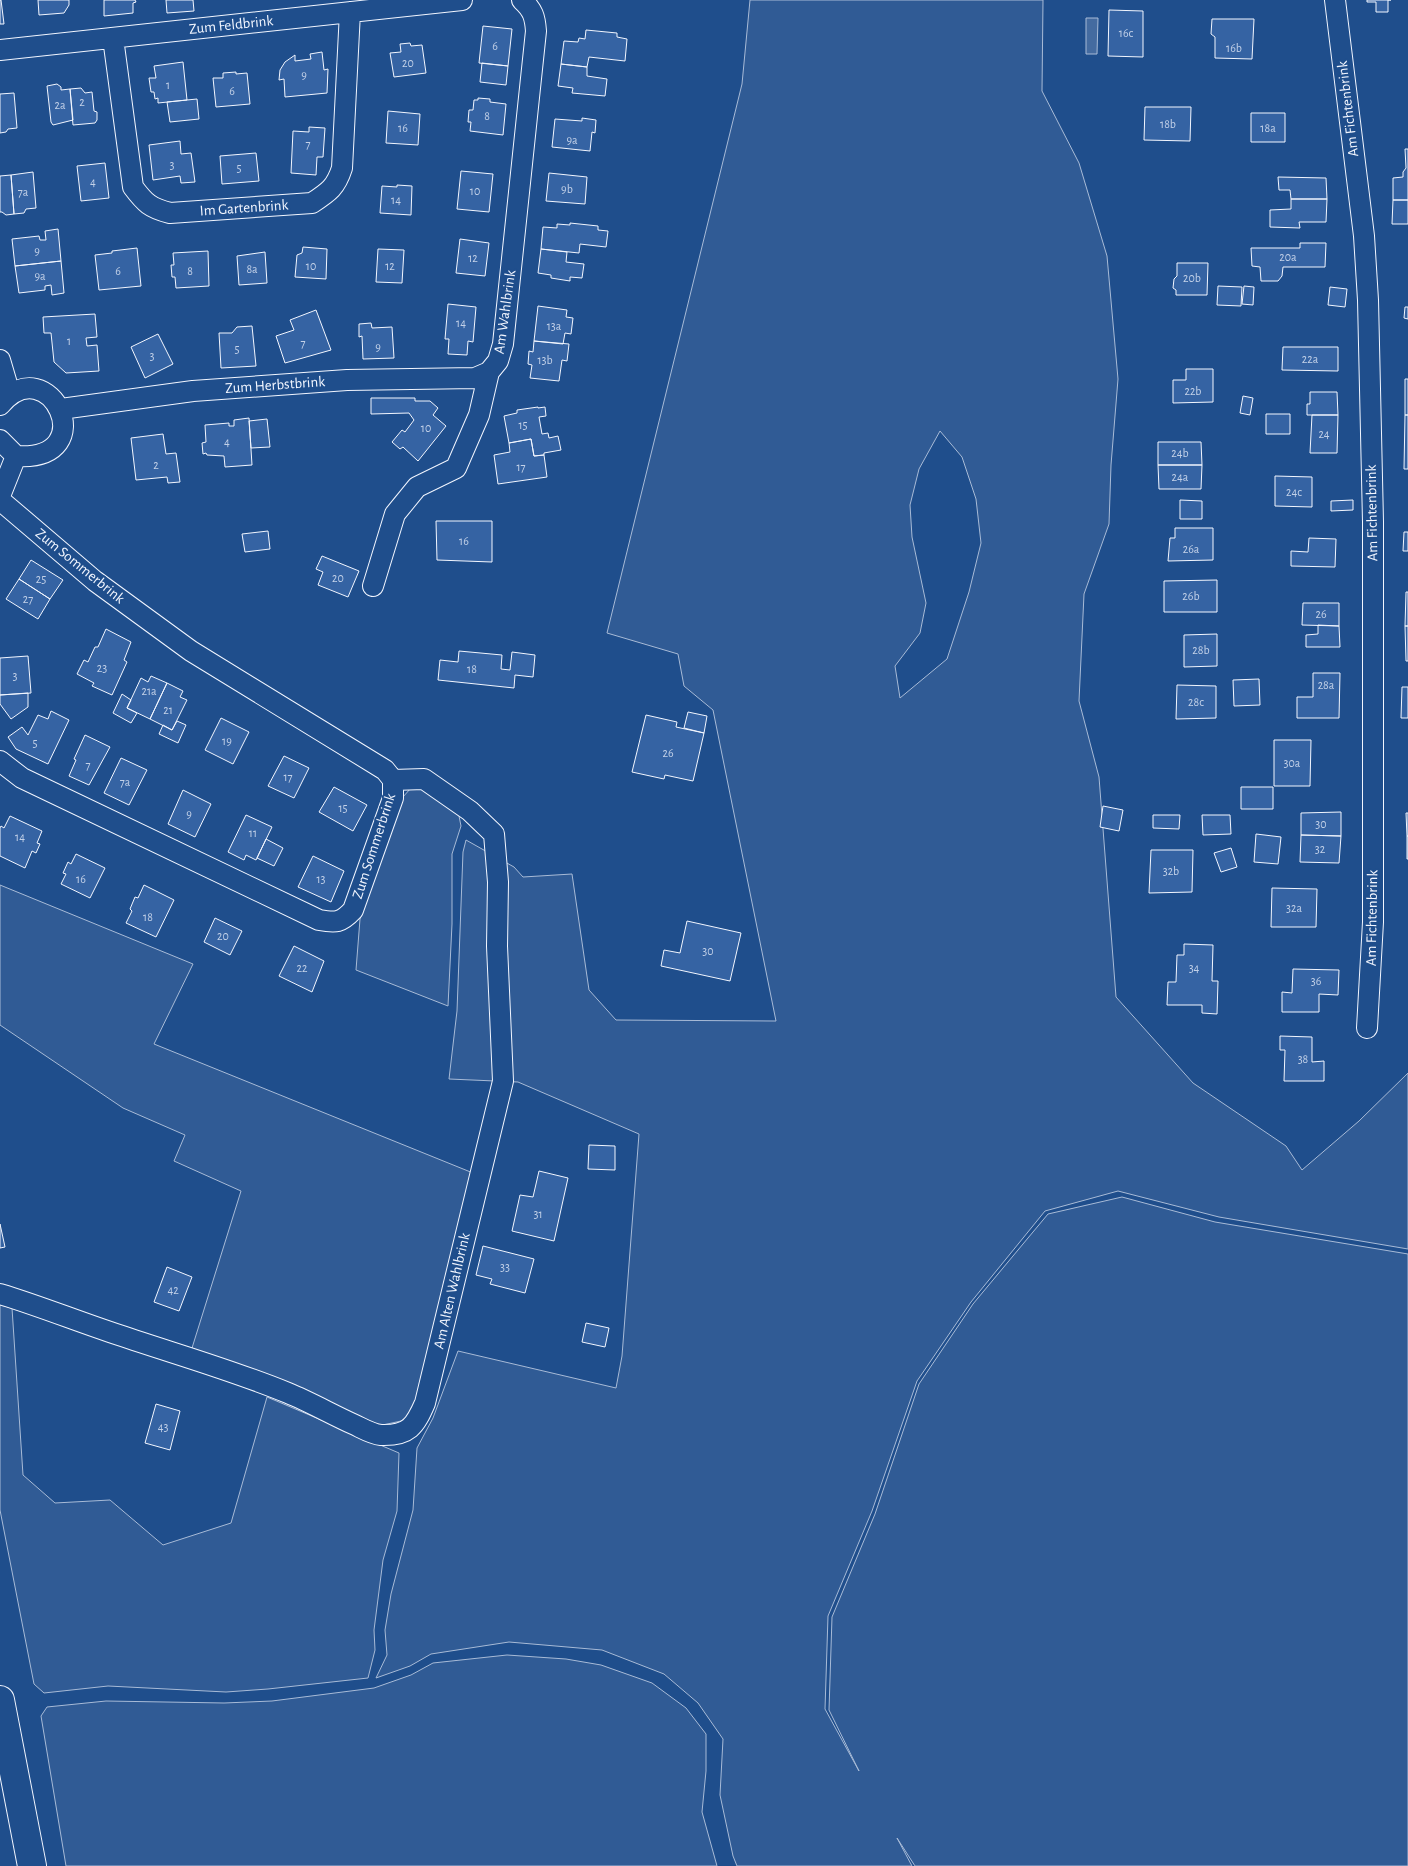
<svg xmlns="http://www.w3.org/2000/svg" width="1408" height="1866" font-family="'Alegreya Sans',sans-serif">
  <rect width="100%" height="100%" fill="#1f4e8c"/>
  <!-- green -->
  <path fill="#305b95" stroke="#a8bbd7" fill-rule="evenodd" d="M750 0H1043L1042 91 1079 163 1107 256 1118 379 1111 465 1109 524 1084 594 1079 701 1099 777 1116 997 1193 1083 1286 1146 1302 1170 1359 1121 1408 1073V1249L1219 1217 1118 1191 1045 1211 971 1302 917 1381 872 1511 828 1616 825 1709 859 1771 829 1710 832 1617 875 1514 919 1384 973 1304 1048 1214 1122 1197 1215 1222 1408 1254V1866H915L897 1838 912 1866H737L733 1856 720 1795 723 1739 698 1703 664 1674 602 1650 509 1642 431 1654 410 1666 376 1678 387 1655 385 1630 391 1594 413 1510 417 1448 433 1418 458 1351 616 1388 622 1356 639 1134 518 1082 449 1079 457 1011 463 852 466 840 514 867 523 877 572 874 589 990 616 1020 776 1021 713 710 684 686 678 654 607 633 742 84ZM940 431 962 457 976 499 981 543 969 592 947 659 900 698 895 666 920 633 926 603 912 537 910 505 919 469Z
    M417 786 458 811 461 826 452 854V924L448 1006 356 970 360 919 402 798 411 788Z
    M0 885 193 964 154 1044 473 1173 417 1408 401 1421 378 1426 192 1348 241 1191 174 1161 185 1135 123 1108 0 1025Z
    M0 1305 12 1308 23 1475 55 1503 110 1500 163 1545 231 1523 267 1397 399 1453 397 1511 383 1560 374 1630 375 1650 368 1678 268 1689 226 1692 108 1686 44 1693 34 1684 0 1510Z
    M507 1655 566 1659 601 1665 652 1683 686 1708 706 1734V1771L702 1812 717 1866H66L41 1716 47 1707 106 1701 224 1703 272 1701 374 1688 411 1675 433 1663Z"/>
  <!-- water -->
  <path fill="#446ba0" stroke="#a8bbd7" d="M1086 18H1098L1097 54H1086Z"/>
  <!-- building -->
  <path fill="#3563a3" stroke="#f2f6ff" d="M0 0H1L4 24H0Z
    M38 0H69V5L64 13 39 15Z
    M104 0H135L136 2 133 3V13L104 16Z
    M166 0H193L194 11 167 13Z
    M1367 0H1391H1388V12H1376V2H1367Z
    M1109 10 1143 11V57L1108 56Z
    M1212 19H1254L1252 59 1215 58V37L1211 34Z
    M483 26 512 29 508 66 479 63Z
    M586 30 617 33V37L627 39 625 61 589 57 587 67 561 64 564 41 578 42 579 38 585 39Z
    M410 43 411 46 422 45 426 73 394 77 390 53 401 52 400 44Z
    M322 52 324 70 328 69 327 93 285 97 284 79 279 80 280 70 285 62 295 55V61L311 59 310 54Z
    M183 62 187 100 158 103V98L155 99 154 92H151L149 78H156L154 66Z
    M482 63 508 66 506 85 480 82Z
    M561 64 587 67V76L607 79 605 96 572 93 573 88 558 86Z
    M236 72V74L247 73 250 104 216 107 213 78H223V73Z
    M57 84 61 87V90L70 89 73 120 53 125 51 122 47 86Z
    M81 88 85 93 92 92 94 111 97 112V120L95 123 73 125 70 89Z
    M14 93 17 128 8 129 6 132 0 133V94Z
    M478 98 490 99V102L506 104 503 135 470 131 471 122H468L469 110H473L474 100H478Z
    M197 99 199 119 170 122 167 102Z
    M1145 107H1191L1190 141 1144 140Z
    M388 111 420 114 418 145 386 143Z
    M1251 113H1285V142H1251Z
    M582 118 596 120 595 133 592 132 590 151 552 147 555 119 582 121Z
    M309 127 325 128 323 157H317L316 175 291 173 293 131 309 132Z
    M180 141 181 154 191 153 195 182 181 183 180 176 153 180 149 145Z
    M1405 149H1408V200H1393V178L1403 177V172L1406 168Z
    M256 153 259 181 222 184 220 156Z
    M105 163 109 198 81 201 77 166Z
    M461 171 493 174 489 212 457 209Z
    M33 172 36 208 26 209 24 213 14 214 11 175Z
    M549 173 587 177 585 204 546 201Z
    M11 175 14 214 6 215 2 212H0V176Z
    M1278 177 1326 178 1327 199H1291L1290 190H1279Z
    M397 185 412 186 411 215 380 213 382 186 397 187Z
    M1291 199H1327L1326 222H1299L1300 228 1270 227V210L1291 209Z
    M1393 200H1408V224H1392Z
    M570 223 598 226V230L608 231 606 247 580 244 579 253 541 249 543 227 557 228V224L570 225Z
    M58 229 61 261 15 266 12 239 39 236 40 240H46L45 231Z
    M460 239 489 243 485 276 456 273Z
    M1300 243H1326L1325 267H1283L1282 276 1278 281H1261L1260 267 1252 266 1251 248H1300Z
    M303 247 327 249 326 279 295 277 297 255 302 253Z
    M137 248 141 286 99 290 95 255 112 253V251Z
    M378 249 404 250 402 283 376 282Z
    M541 249 567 252 566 262 584 264 582 278 570 277V281L551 278V275L538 273Z
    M208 251 209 286 176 288 175 277H172L171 265H174L173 253Z
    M265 252 267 283 239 285 237 256Z
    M61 261 64 293 52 295 51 285 45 286V290L19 293 15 266Z
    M1177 263H1208L1207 295H1176V290L1173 288 1174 279 1177 276Z
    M1218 286 1242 287 1241 306 1217 305Z
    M1244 286 1254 287 1253 305 1242 304Z
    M1330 287 1347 289 1345 307 1328 305Z
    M448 304 476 307 473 342 468 341 467 355 448 354 449 339H445Z
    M538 306 567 310 566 317 573 318 571 334 565 333 563 344 534 341Z
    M1405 307H1408V319L1404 318Z
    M316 310 331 350 285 363 276 336 294 330 290 320Z
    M95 314 97 337 86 338 87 346 97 345 99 371 66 373 54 362 51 333H44L43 317Z
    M371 323 372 328 392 327 394 358 363 359 362 336 359 337V324Z
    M252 326 256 366 221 368 219 333H232L237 327Z
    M158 334 173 364 145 378 131 347Z
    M534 341 569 344 567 361 562 360 559 381 530 378 532 365 528 364 529 351 533 352Z
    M1283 347H1338V371L1282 370Z
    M1186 369H1213V402L1173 403V380H1186Z
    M1405 379H1408V415H1405Z
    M1310 392H1337L1338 415H1307V404H1310Z
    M1243 396 1253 398 1250 415 1240 413Z
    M371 398H415V401H430L438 408 433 415 446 426 418 461 403 447 400 449 392 442 402 430 405 432 414 420 409 413 371 414Z
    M538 407V408L545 407 546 416 539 417 542 434 548 433 549 438 558 436 561 450 544 453V455L534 456 531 439 509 443 504 416 517 413V410Z
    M1266 414H1290V434H1266Z
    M1312 415H1338L1337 453H1310Z
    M1405 415H1408V469H1404Z
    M249 418 252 465 225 467 224 456 207 455 206 453 203 454 202 443 206 442 205 425 229 423V426H234V420Z
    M267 419 270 447 251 448 249 421Z
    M163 434 166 454 176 453 180 482 168 483 167 477 136 480 131 438Z
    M531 439 534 456 544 455 547 477 498 484 494 455 510 452 509 443Z
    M1158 442H1201L1202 465H1158Z
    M1158 465H1202L1201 489H1159Z
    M1275 476 1312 477V507L1275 506Z
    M1180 500 1202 501V519H1180Z
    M1353 500V510L1331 511V501Z
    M436 521H492V562L437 560Z
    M1175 528H1213V560L1168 561 1170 538H1175Z
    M268 531 270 549 245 552 242 534Z
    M1404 532H1408V551H1403Z
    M1309 538 1336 539 1335 567 1291 566V551L1308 552Z
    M322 556 359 571 348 597 318 585 323 572 316 569Z
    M31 560 63 580 50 599 19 579Z
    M19 579 50 599 38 619 6 599Z
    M1217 580V612H1164V581Z
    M1406 592H1408V626H1405Z
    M1303 603H1339V626L1302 625Z
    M1318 625 1339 626 1340 647H1306V635L1318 634Z
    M1405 626H1408V661H1406Z
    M106 629 131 642 124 660 127 662 112 695 92 686 94 683 77 674 84 660 88 662 95 647H98Z
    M1217 634V666L1184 667V635Z
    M459 651 502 655 501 669 510 670 512 652 535 655 533 677 515 675 514 688 438 680 440 660 458 662Z
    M28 656 31 693 0 695V658Z
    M1313 673H1340L1339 718H1297V697H1313Z
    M151 676 167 683 150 719 127 708 141 678 148 682Z
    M1259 679 1260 705 1234 706 1233 680Z
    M167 683 183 691 180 697 187 700 172 730 150 719Z
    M1177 685 1216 686V718L1176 719Z
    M1402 687H1408V718H1401Z
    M28 693V707L11 719 0 704V695Z
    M122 694 131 700 127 708 137 713 131 723 113 713Z
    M51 711 69 720 48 764 16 749 8 737 22 727 28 735 38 715 48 719Z
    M688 712 707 716 704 733 684 728Z
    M646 715 677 722 676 727 704 733 693 781 665 775 664 779 632 772Z
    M221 718 249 732 233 764 205 750Z
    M177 721 186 725 178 743 159 734 163 725 172 730Z
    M85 735 110 747 89 785 69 776 76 760 74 759Z
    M1274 740H1311L1310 786H1274Z
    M284 756 309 768 294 798 268 786Z
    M121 758 147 770 129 805 104 793Z
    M334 787 367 805 353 831 319 812Z
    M1241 787H1273V809H1241Z
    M183 790 211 804 195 837 168 824Z
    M1103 806 1123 810 1119 831 1100 827Z
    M1341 812V836L1301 835V813Z
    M1406 813H1408V836H1407Z
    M246 815 272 827 256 860 246 855 244 860 228 852Z
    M1153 815H1180L1179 829 1153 828Z
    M1202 815H1230L1231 834 1203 835Z
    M10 816 42 831 37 843 40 844 36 853 32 851 25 868 0 856V828L1 826 4 828Z
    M1256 834 1281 837 1278 864 1254 862Z
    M1301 835 1341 836 1339 863 1300 862Z
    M1407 836H1408V859H1407Z
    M266 839 283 848 274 866 257 858Z
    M1231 848 1237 867 1221 872 1214 853Z
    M1151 850H1193L1192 892 1149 893Z
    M76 854 105 868 90 898 61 884 66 874 63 873 68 862 71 864Z
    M313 856 344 871 331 902 298 887Z
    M144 885 174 900 156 937 126 923 132 911 130 909 135 897 138 898Z
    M1272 888 1317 889 1316 927H1271Z
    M215 918 242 931 230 955 204 942Z
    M687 921 741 933 730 981 661 966 664 950 680 953Z
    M1184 944 1213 945 1212 981H1218L1217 1014 1202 1013V1005H1167L1168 982H1176L1177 955H1184Z
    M294 946 324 961 312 992 279 976Z
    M1293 969 1339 970 1338 995 1319 994V1012H1282V992L1292 993Z
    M1280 1036 1312 1037V1062L1324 1061V1081H1284L1285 1050H1280Z
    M589 1145 615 1146V1170L588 1169Z
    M539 1171 568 1178 554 1241 512 1231 520 1195 533 1197Z
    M0 1224 5 1247 0 1248Z
    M483 1246 534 1259 525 1293 490 1284 492 1279 476 1275Z
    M167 1267 192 1277 179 1311 154 1302Z
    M586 1323 609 1328 605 1347 582 1342Z
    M156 1404 180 1411 170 1450 145 1443Z"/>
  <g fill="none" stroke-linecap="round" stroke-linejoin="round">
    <!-- minor casing -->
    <g stroke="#f2f6ff" stroke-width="22">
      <path id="minor" d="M1335 0 1364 236 1368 300 1373 522V922L1367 1028
        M113 38 133 187C145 203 150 208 170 213L312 203C329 192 336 187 342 168L350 12
        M0 50 462 0
        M0 360 10 394
        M0 405C49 346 105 462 16 456L0 440
        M61 409 193 391 347 380 475 378 489 372
        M0 496 16 456
        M0 500 95 581 191 651 385 770 393 780V798L353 910C341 923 336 923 319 920L22 778 0 761
        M373 586 395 514 417 487 456 468 479 415 489 372 498 361 503 344 536 31C535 17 533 10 522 0
        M0 1294C40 1306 79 1322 119 1335 175 1354 232 1370 288 1393 310 1402 331 1414 353 1424 362 1428 371 1434 381 1435 409 1436 415 1426 425 1403L503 1081 497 946 498 882 494 834 470 811 424 779 393 780"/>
    </g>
    <!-- secondary casing -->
    <g stroke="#f2f6ff" stroke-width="30">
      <path id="secondary" d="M0 1700 32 1866"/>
    </g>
    <!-- minor -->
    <use href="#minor" stroke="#1f4e8c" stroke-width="20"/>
    <!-- secondary -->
    <use href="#secondary" stroke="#1f4e8c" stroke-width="28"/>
  </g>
  <g text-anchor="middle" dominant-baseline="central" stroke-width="4" stroke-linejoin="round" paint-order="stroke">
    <!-- number labels -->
    <g font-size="12" fill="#c3d1e8">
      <text x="1126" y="33">16c</text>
      <text x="495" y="46">6</text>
      <text x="1234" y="48">16b</text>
      <text x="408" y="63">20</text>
      <text x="304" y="75">9</text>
      <text x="168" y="85">1</text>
      <text x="232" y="91">6</text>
      <text x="82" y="102">2</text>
      <text x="60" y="105">2a</text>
      <text x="487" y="116">8</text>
      <text x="1168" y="124">18b</text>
      <text x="403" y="128">16</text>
      <text x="1268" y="128">18a</text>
      <text x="572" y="140">9a</text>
      <text x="308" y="144">7</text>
      <text x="172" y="165">3</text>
      <text x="239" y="168">5</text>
      <text x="93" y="182">4</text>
      <text x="567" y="189">9b</text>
      <text x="475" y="191">10</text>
      <text x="23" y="192">7a</text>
      <text x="396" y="200">14</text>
      <text x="37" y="251">9</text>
      <text x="1288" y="257">20a</text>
      <text x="473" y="258">12</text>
      <text x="311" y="266">10</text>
      <text x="390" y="266">12</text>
      <text x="252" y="269">8a</text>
      <text x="118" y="271">6</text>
      <text x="190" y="271">8</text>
      <text x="40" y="276">9a</text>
      <text x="1192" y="278">20b</text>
      <text x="461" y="323">14</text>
      <text x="554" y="326">13a</text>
      <text x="69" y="341">1</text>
      <text x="303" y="343">7</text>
      <text x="378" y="347">9</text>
      <text x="237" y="349">5</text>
      <text x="152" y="356">3</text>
      <text x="1310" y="359">22a</text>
      <text x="545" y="360">13b</text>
      <text x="1193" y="391">22b</text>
      <text x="523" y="425">15</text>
      <text x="426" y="428">10</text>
      <text x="1324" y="434">24</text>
      <text x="227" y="442">4</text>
      <text x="1180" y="453">24b</text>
      <text x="156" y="465">2</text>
      <text x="521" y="467">17</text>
      <text x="1180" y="477">24a</text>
      <text x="1294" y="492">24c</text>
      <text x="464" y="541">16</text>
      <text x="1191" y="549">26a</text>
      <text x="338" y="578">20</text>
      <text x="41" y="579">25</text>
      <text x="1191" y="596">26b</text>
      <text x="28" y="599">27</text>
      <text x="1321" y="614">26</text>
      <text x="1201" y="650">28b</text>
      <text x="102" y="668">23</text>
      <text x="472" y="669">18</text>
      <text x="15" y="676">3</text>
      <text x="1326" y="685">28a</text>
      <text x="149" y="691">21a</text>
      <text x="1196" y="702">28c</text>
      <text x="168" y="710">21</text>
      <text x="227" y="741">19</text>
      <text x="35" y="743">5</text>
      <text x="668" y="753">26</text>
      <text x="1292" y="763">30a</text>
      <text x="88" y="765">7</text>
      <text x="288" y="777">17</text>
      <text x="125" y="782">7a</text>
      <text x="343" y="808">15</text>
      <text x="189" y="814">9</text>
      <text x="1321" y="824">30</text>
      <text x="253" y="833">11</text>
      <text x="20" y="837">14</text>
      <text x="1320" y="849">32</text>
      <text x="1171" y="871">32b</text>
      <text x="81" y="879">16</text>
      <text x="321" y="879">13</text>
      <text x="1294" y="908">32a</text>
      <text x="148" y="917">18</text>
      <text x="223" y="936">20</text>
      <text x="708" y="951">30</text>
      <text x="302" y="968">22</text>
      <text x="1194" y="968">34</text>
      <text x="1316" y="981">36</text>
      <text x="1303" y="1059">38</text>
      <text x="538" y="1214">31</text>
      <text x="505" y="1267">33</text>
      <text x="173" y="1290">42</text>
      <text x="163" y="1427">43</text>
    </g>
    <!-- street labels -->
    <g font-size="15" fill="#f2f6ff" stroke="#1f4e8c">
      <text transform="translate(231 25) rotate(-6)">Zum Feldbrink</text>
      <text transform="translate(1348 109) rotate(-97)">Am Fichtenbrink</text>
      <text transform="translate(244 208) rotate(-4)">Im Gartenbrink</text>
      <text transform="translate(505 312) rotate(-82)">Am Wahlbrink</text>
      <text transform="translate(275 385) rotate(-4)">Zum Herbstbrink</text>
      <text transform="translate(1372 513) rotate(-91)">Am Fichtenbrink</text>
      <text transform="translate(80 566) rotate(39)">Zum Sommerbrink</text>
      <text transform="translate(374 846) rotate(-72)">Zum Sommerbrink</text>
      <text transform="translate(1372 918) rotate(-89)">Am Fichtenbrink</text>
      <text transform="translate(452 1291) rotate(-77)">Am Alten Wahlbrink</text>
    </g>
  </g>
</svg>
